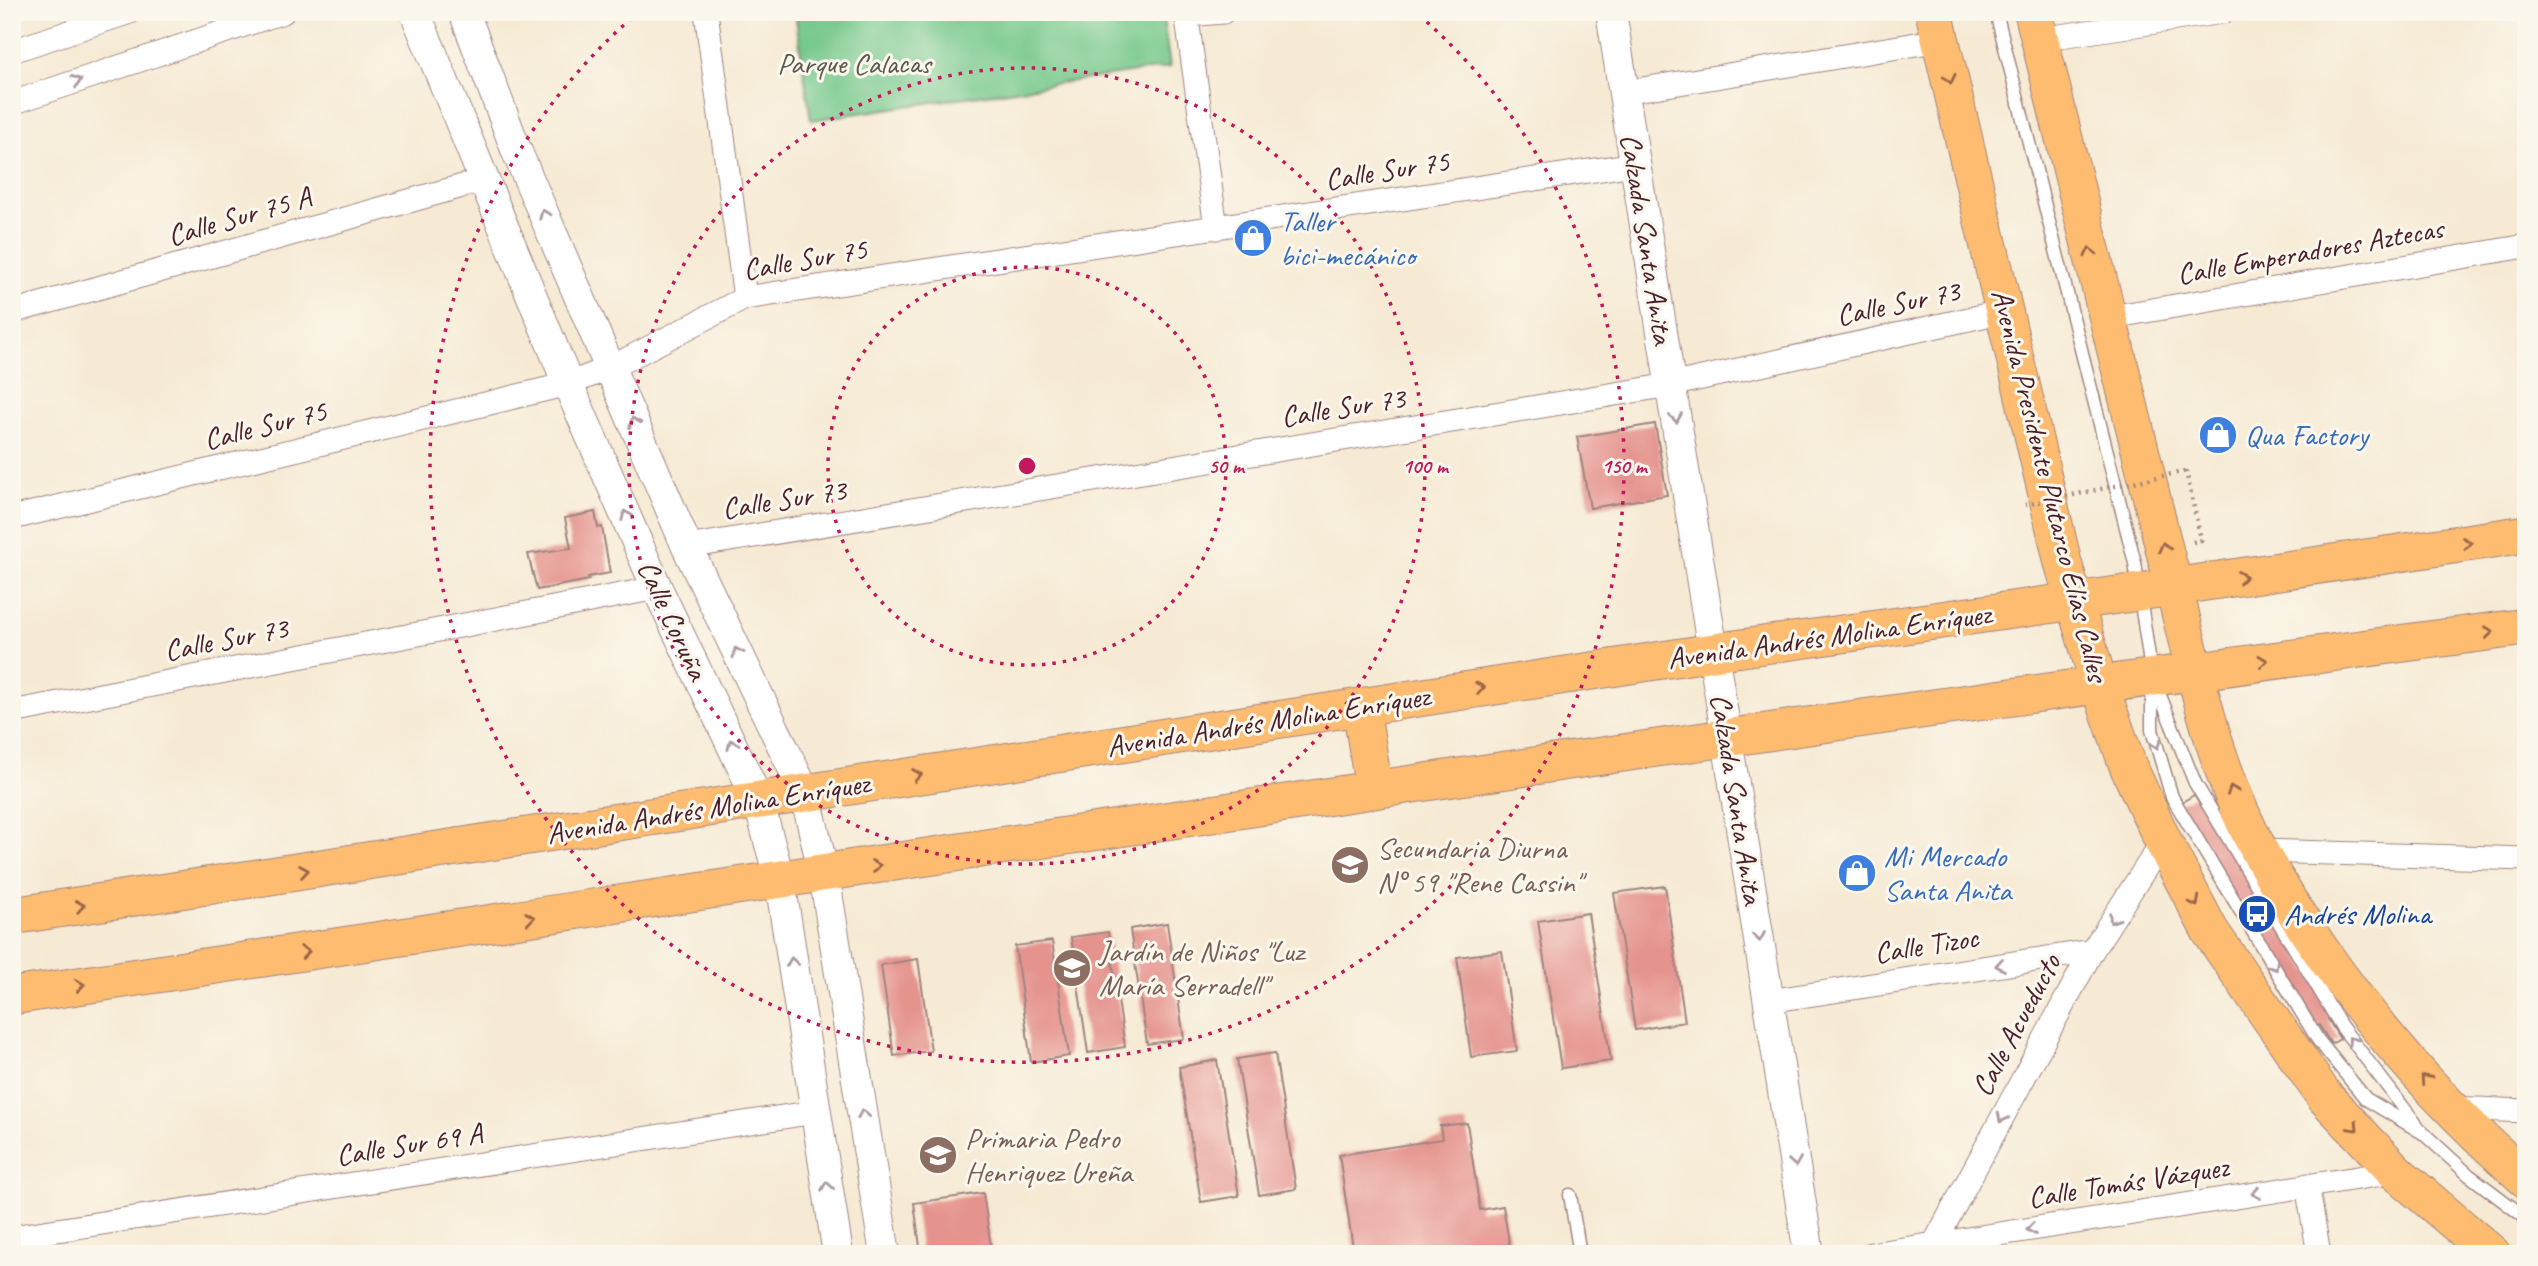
<svg xmlns="http://www.w3.org/2000/svg" width="2538" height="1266" font-family="Caveat,sans-serif">
  <rect width="100%" height="100%" fill="#fbf7ec"/>
  <filter id="ink" filterUnits="userSpaceOnUse"><feTurbulence type="fractalNoise" baseFrequency=".0143" numOctaves="2"/><feDisplacementMap in="SourceGraphic" scale="14" xChannelSelector="R" yChannelSelector="G"/><feConvolveMatrix kernelMatrix="1 2 1 2 8 2 1 2 1" color-interpolation-filters="sRGB"/></filter>
  <filter id="wash" filterUnits="userSpaceOnUse"><feTurbulence type="fractalNoise" baseFrequency=".00686" numOctaves="4" result="noise"/><feDisplacementMap in="SourceGraphic" scale="28" xChannelSelector="R" yChannelSelector="G"/><feGaussianBlur stdDeviation="1.57" result="paint"/><feColorMatrix in="noise" values="0 0 0 0 0 0 0 0 0 0 0 0 0 0 0 0 0 1.4 0 .05"/><feComposite in="paint" operator="in"/></filter>
  <g filter="url(#wash)">
    <rect width="100%" height="100%" fill="#f6ead4"/>
    <!-- green -->
    <path fill="#74c88b" stroke="#5f745b" stroke-width="2" d="M795 12H1162L1170 67 811 120Z"/>
    <g id="blocks">
      <!-- building -->
      <path fill="#e5938d" d="M1655 424 1667 495 1590 508 1577 437Z
        M595 512 598 528 602 527 610 573 588 577 589 580 537 590 528 554 571 548 565 518Z
        M2201 791 2335 1015 2328 1019 2340 1039 2331 1044 2319 1025 2312 1029 2177 805Z
        M1665 886 1685 1022 1635 1030 1614 893Z
        M1588 913 1611 1061 1561 1068 1538 921Z
        M1167 923 1184 1039 1147 1044 1130 929Z
        M1108 932 1125 1047 1088 1053 1071 937Z
        M1052 941 1069 1056 1031 1062 1015 946Z
        M1502 951 1517 1051 1471 1057 1457 957Z
        M918 959 931 1051 894 1056 881 965Z
        M1275 1053 1296 1189 1259 1195 1237 1059Z
        M1217 1060 1239 1196 1201 1202 1179 1067Z
        M1467 1123 1480 1210 1503 1206 1511 1254H1327L1353 1248 1339 1155 1442 1139 1440 1126Z
        M983 1193 992 1254H921L914 1203Z"/>
    </g>
  </g>
  <g filter="url(#ink)">
    <use href="#blocks" fill-opacity="0" stroke="#a08480" stroke-width="2"/>
    <g fill="none" stroke-linecap="round" stroke-linejoin="round">
      <!-- service casing -->
      <g stroke="#a08480" stroke-width="15">
        <path id="service" d="M1996 12 2135 563 2152 677V730L2172 797 2318 1040 2366 1099 2423 1133
          M2155 683 2195 783 2341 1026 2423 1133 2469 1175 2526 1218
          M1570 1195 1580 1254"/>
      </g>
      <!-- minor casing -->
      <g stroke="#a08480" stroke-width="25">
        <path id="minor" d="M706 12 745 298
          M1186 12 1216 228
          M1187 15 1223 12
          M2040 39 2223 12
          M12 51 130 12
          M1624 92 1941 40
          M12 103 283 12
          M12 312 484 180
          M2105 318 2526 246
          M12 518 568 384 610 368 745 298 1635 164
          M687 547 1670 385 2005 311
          M12 712 657 588
          M2259 851 2526 859
          M1769 1001 2092 951
          M2451 1108 2526 1111
          M2307 1185 2319 1254
          M12 1237 815 1112
          M1934 1244 2092 951 2163 841
          M1871 1254 2396 1172"/>
      </g>
      <!-- tertiary casing -->
      <g stroke="#a08480" stroke-width="32">
        <path id="tertiary" d="M415 12 568 384 657 588 758 800 780 881 838 1254
          M464 12 517 152 687 547 805 793 824 874 885 1254
          M1611 12 1809 1254"/>
      </g>
      <!-- primary casing -->
      <g stroke="#a08480" stroke-width="39">
        <path id="primary" d="M1934 12 2063 563 2099 684 2128 766 2163 841 2210 931 2325 1097 2396 1172 2492 1254
          M2033 12C2078 193 2120 375 2166 556 2192 655 2210 762 2260 852 2328 976 2420 1086 2526 1179
          M1361 707 1374 790
          M12 916 1714 652 2139 592 2526 534
          M12 996C850 870 1686 737 2526 627"/>
      </g>
      <!-- path -->
      <path stroke="#a08480" stroke-width="4.5" stroke-dasharray="2 5" stroke-linecap="butt" d="M2186 471 2201 540 2193 542"/>
      <!-- service -->
      <use href="#service" stroke="#fff" stroke-width="12"/>
      <!-- minor -->
      <use href="#minor" stroke="#fff" stroke-width="23"/>
      <!-- tertiary -->
      <use href="#tertiary" stroke="#fff" stroke-width="30"/>
      <!-- primary -->
      <use href="#primary" stroke="#fdbc70" stroke-width="37"/>
      <!-- path-bridge -->
      <path stroke="#a08480" stroke-width="4.5" stroke-dasharray="2 5" stroke-linecap="butt" d="M2025 505 2186 471"/>
    </g>
    <!-- one-way arrows -->
    <defs><path id="oneway-chevron" d="M-2-3.5L2.5 0L-2 3.5" fill="none" stroke-width="1.6" stroke-linecap="round" stroke-linejoin="round" transform="scale(1.75)"/></defs>
    <g stroke="#9b664a">
      <use href="#oneway-chevron" transform="translate(1950 79) rotate(77)"/>
      <use href="#oneway-chevron" transform="translate(2090 252) rotate(-103)"/>
      <use href="#oneway-chevron" transform="translate(2467 543) rotate(-9)"/>
      <use href="#oneway-chevron" transform="translate(2164 547) rotate(-104)"/>
      <use href="#oneway-chevron" transform="translate(2242 577) rotate(-9)"/>
      <use href="#oneway-chevron" transform="translate(2489 632) rotate(-7)"/>
      <use href="#oneway-chevron" transform="translate(2263 661) rotate(-7)"/>
      <use href="#oneway-chevron" transform="translate(1480 688) rotate(-9)"/>
      <use href="#oneway-chevron" transform="translate(917 775) rotate(-9)"/>
      <use href="#oneway-chevron" transform="translate(2232 790) rotate(-110)"/>
      <use href="#oneway-chevron" transform="translate(876 866) rotate(-9)"/>
      <use href="#oneway-chevron" transform="translate(304 871) rotate(-9)"/>
      <use href="#oneway-chevron" transform="translate(2195 902) rotate(62)"/>
      <use href="#oneway-chevron" transform="translate(80 906) rotate(-9)"/>
      <use href="#oneway-chevron" transform="translate(530 918) rotate(-8)"/>
      <use href="#oneway-chevron" transform="translate(305 952) rotate(-8)"/>
      <use href="#oneway-chevron" transform="translate(80 985) rotate(-8)"/>
      <use href="#oneway-chevron" transform="translate(2425 1079) rotate(-132)"/>
      <use href="#oneway-chevron" transform="translate(2354 1127) rotate(47)"/>
    </g>
    <g stroke="#ae9aa0">
      <use href="#oneway-chevron" transform="translate(77 81) rotate(-18)"/>
      <use href="#oneway-chevron" transform="translate(544 214) rotate(-113)"/>
      <use href="#oneway-chevron" transform="translate(1676 418) rotate(81)"/>
      <use href="#oneway-chevron" transform="translate(634 422) rotate(-113)"/>
      <use href="#oneway-chevron" transform="translate(626 515) rotate(-114)"/>
      <use href="#oneway-chevron" transform="translate(737 652) rotate(-116)"/>
      <use href="#oneway-chevron" transform="translate(732 744) rotate(-115)"/>
      <use href="#oneway-chevron" transform="translate(2156 744) rotate(73)"/>
      <use href="#oneway-chevron" transform="translate(2113 919) rotate(123)"/>
      <use href="#oneway-chevron" transform="translate(1759 937) rotate(81)"/>
      <use href="#oneway-chevron" transform="translate(792 962) rotate(-99)"/>
      <use href="#oneway-chevron" transform="translate(2000 965) rotate(171)"/>
      <use href="#oneway-chevron" transform="translate(2274 966) rotate(59)"/>
      <use href="#oneway-chevron" transform="translate(2352 1041) rotate(-127)"/>
      <use href="#oneway-chevron" transform="translate(863 1114) rotate(-99)"/>
      <use href="#oneway-chevron" transform="translate(2002 1118) rotate(118)"/>
      <use href="#oneway-chevron" transform="translate(1795 1162) rotate(81)"/>
      <use href="#oneway-chevron" transform="translate(827 1186) rotate(-99)"/>
      <use href="#oneway-chevron" transform="translate(2256 1193) rotate(171)"/>
      <use href="#oneway-chevron" transform="translate(2031 1229) rotate(171)"/>
    </g>
  </g>
  <!-- distance rings -->
  <g fill="none" stroke="#c2185b" stroke-width="3.5" stroke-dasharray="3.5 7">
    <circle cx="1027" cy="466" r="199"/>
    <circle cx="1027" cy="466" r="398"/>
    <path d="M1419 15A597 597 0 1 1 635 15"/>
  </g>
  <!-- icons -->
  <defs>
    <g id="shop-disc" transform="scale(2.0125)"><circle r="9.5" fill="#3f7fe0" stroke="#fbf7ec"/><path d="M-5-2.5h2.3a2.7 3.5 0 0 1 5.4 0H5L5.5 6h-11ZM-1.5-2.5h3a1.5 2.3 0 0 0-3 0Z" fill="#fff"/></g>
    <g id="school-disc" transform="scale(2.0125)"><circle r="9.5" fill="#8d6e63" stroke="#fbf7ec"/><path d="M0-5L7-2L0 1L-7-2ZM-4 1L0 2.5L4 1V4Q0 6-4 4Z" fill="#fff"/></g>
    <g id="bus-disc" transform="scale(2.0125)"><circle r="9.5" fill="#1a4fb4" stroke="#fbf7ec"/><path d="M-5-6H5V4H4V6H2V4H-2V6H-4V4H-5ZM-3.5-4V0h7V-4ZM-3.5 1.2v1.5H-2V1.2ZM2 1.2v1.5H3.5V1.2Z" fill="#fff"/></g>
  </defs>
  <g fill-rule="evenodd">
    <use href="#shop-disc" x="1253" y="238"/>
    <use href="#shop-disc" x="2218" y="435"/>
    <use href="#school-disc" x="1350" y="865"/>
    <use href="#shop-disc" x="1857" y="873"/>
    <use href="#bus-disc" x="2257" y="914"/>
    <use href="#school-disc" x="1072" y="968"/>
    <use href="#school-disc" x="938" y="1155"/>
  </g>
  <g text-anchor="middle" dominant-baseline="central" stroke-width="6" stroke-linejoin="round" paint-order="stroke">
    <!-- park labels -->
    <g font-size="30" fill="#595a4d" stroke="#fbf7ec">
      <text x="854" y="63">Parque Calacas</text>
    </g>
    <!-- street labels -->
    <g font-size="30" fill="#4a1f2b" stroke="#fbf7ec">
      <text transform="translate(1387 170) rotate(-9)">Calle Sur 75</text>
      <text transform="translate(239 216) rotate(-16)">Calle Sur 75 A</text>
      <text transform="translate(1647 239) rotate(81)">Calzada Santa Anita</text>
      <text transform="translate(2310 251) rotate(-10)">Calle Emperadores Aztecas</text>
      <text transform="translate(805 259) rotate(-10)">Calle Sur 75</text>
      <text transform="translate(1898 303) rotate(-12)">Calle Sur 73</text>
      <text transform="translate(1343 407) rotate(-9)">Calle Sur 73</text>
      <text transform="translate(265 425) rotate(-14)">Calle Sur 75</text>
      <text transform="translate(2050 485) rotate(76)">Avenida Presidente Plutarco Elías Calles</text>
      <text transform="translate(784 499) rotate(-9)">Calle Sur 73</text>
      <text transform="translate(673 620) rotate(65)">Calle Coruña</text>
      <text transform="translate(1829 636) rotate(-8)">Avenida Andrés Molina Enríquez</text>
      <text transform="translate(226 639) rotate(-11)">Calle Sur 73</text>
      <text transform="translate(1268 721) rotate(-9)">Avenida Andrés Molina Enríquez</text>
      <text transform="translate(1737 799) rotate(81)">Calzada Santa Anita</text>
      <text transform="translate(708 808) rotate(-9)">Avenida Andrés Molina Enríquez</text>
      <text transform="translate(1926 945) rotate(-9)">Calle Tizoc</text>
      <text transform="translate(2016 1025) rotate(-62)">Calle Acueducto</text>
      <text transform="translate(409 1144) rotate(-9)">Calle Sur 69 A</text>
      <text transform="translate(2128 1182) rotate(-9)">Calle Tomás Vázquez</text>
    </g>
    <!-- shop labels -->
    <g font-size="30" fill="#366cbe" stroke="#fbf7ec" text-anchor="start">
      <text x="1280" y="221">Taller<tspan x="1280" dy="34">bici-mecánico</tspan></text>
      <text x="2245" y="435">Qua Factory</text>
      <text x="1884" y="856">Mi Mercado<tspan x="1884" dy="34">Santa Anita</tspan></text>
    </g>
    <!-- education labels -->
    <g font-size="30" fill="#785e54" stroke="#fbf7ec" text-anchor="start">
      <text x="1377" y="848">Secundaria Diurna<tspan x="1377" dy="34">N° 59 "Rene Cassin"</tspan></text>
      <text x="1099" y="951">Jardín de Niños "Luz<tspan x="1099" dy="34">María Serradell"</tspan></text>
      <text x="965" y="1138">Primaria Pedro<tspan x="965" dy="34">Henriquez Ureña</tspan></text>
    </g>
    <!-- transit labels -->
    <g font-size="30" fill="#164399" stroke="#fbf7ec" text-anchor="start">
      <text x="2284" y="914">Andrés Molina</text>
    </g>
  </g>
  <circle cx="1027" cy="466" r="10" fill="#c2185b" stroke="#fbf7ec" stroke-width="3.5"/>
  <g font-size="21" text-anchor="middle" font-weight="bold" fill="#c2185b" stroke="#fbf7ec" stroke-width="6" stroke-linejoin="round" paint-order="stroke">
    <text x="1226" y="473">50 m</text>
    <text x="1425" y="473">100 m</text>
    <text x="1624" y="473">150 m</text>
  </g>
  <!-- margin -->
  <rect width="2538" height="1266" fill="none" stroke="#fbf7ec" stroke-width="42"/>
</svg>
